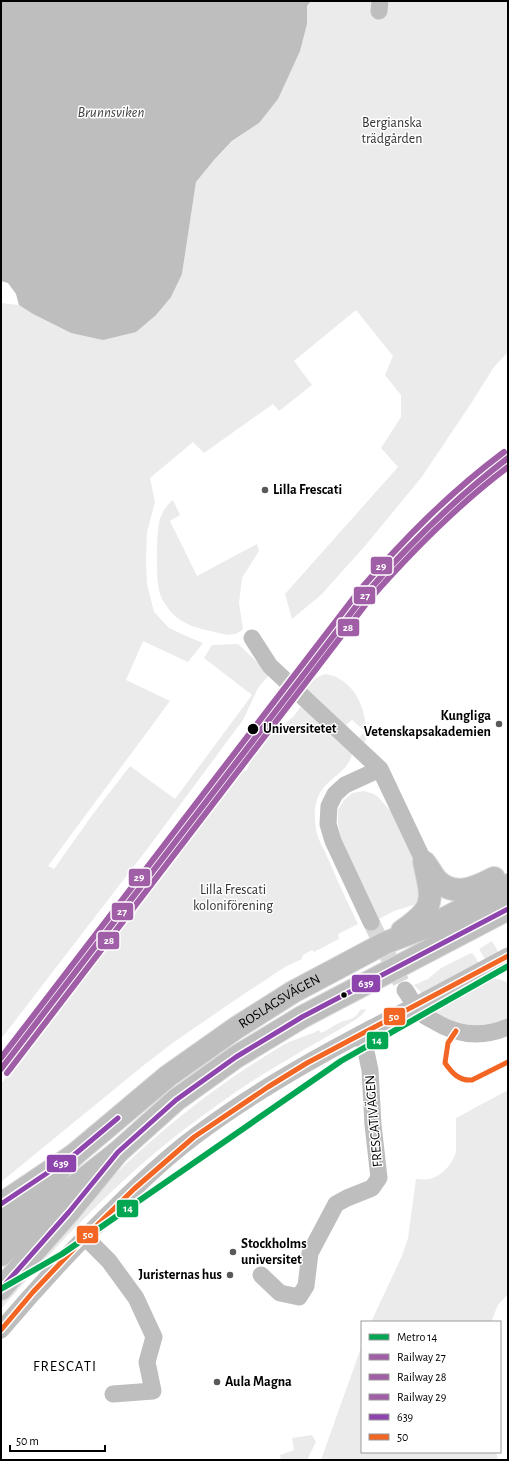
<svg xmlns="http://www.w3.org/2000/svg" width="509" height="1461" font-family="'Alegreya Sans',sans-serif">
  <rect width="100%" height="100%" fill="#fff"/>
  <!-- green -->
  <path fill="#ebebeb" d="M311 1H508V352L494 367 472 402 421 478 364 547 321 595 292 619 285 594 398 467 381 448 401 417V395L385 375 393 356 356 310 294 361 312 385 279 411 273 404 204 453 193 442 150 478 155 502 147 532 146 561 147 584 154 612 169 628 186 636 203 643 188 662 143 641 126 680 170 701 48 866 54 869 93 814 130 766 175 799 252 695 204 658 212 645 238 644 270 674 258 688 243 720 151 844 1 1039V303L19 305 33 314 71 333 182 274 196 182 214 160 233 141 259 123 307 24V6Z
    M173 500 180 515 170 521 197 576 257 544 259 551 242 578 239 603 243 629C236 637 224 635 215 632 199 629 181 624 171 612 166 606 160 597 159 590 156 578 156 530 160 519 163 511 166 505 173 500Z
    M326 674C353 679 366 706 366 732L352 720 346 725 359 738 363 733 366 738 365 743 306 690C311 682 316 676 326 674Z
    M302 705 352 754C349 771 328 778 320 793 314 803 314 817 316 829 317 837 322 846 326 854 336 878 347 901 358 924L338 934 339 939 314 952 312 950 303 955 302 959 285 967 241 996 174 1042 144 1065 1 1182V1084L242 770 246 771 257 749 278 729 293 717Z
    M364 791 374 794 379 798 394 815 422 875 420 903 394 911 379 919 341 840 338 823V810L344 800 352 793Z
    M492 941 499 953 486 961 479 949Z
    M471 953 474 955 479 964 423 994 414 985 428 979 441 968Z
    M482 978 483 981C492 978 500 978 508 983V1018C482 1034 450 1026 429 1007Z
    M365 1009H366L363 1014 355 1020C333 1034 309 1046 287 1060 257 1077 229 1096 201 1117 126 1171 62 1239 1 1309V1300C27 1270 52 1240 79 1211 138 1148 206 1091 280 1047 292 1039 306 1037 319 1030L321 1033C328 1030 334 1025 341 1022 349 1019 356 1019 360 1010Z
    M508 1090V1294L498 1305 491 1322H371L402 1256 408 1238 416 1179C420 1179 425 1180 429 1179 441 1177 454 1163 456 1151V1118Z
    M362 1345V1452H496L498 1460H321Z
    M312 1435 316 1442 307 1460H281L280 1455 294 1450 292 1438Z"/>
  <!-- water -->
  <path fill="#bebebe" d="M1 1H311L307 6V24L300 51 278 99 259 123 232 141 214 160 196 182 182 274 171 297 156 315 136 332 103 340 71 333 33 314 19 305 16 294 8 283 1 281Z"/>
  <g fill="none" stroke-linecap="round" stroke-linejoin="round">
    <!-- minor-tunnel -->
    <path stroke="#d9d9d9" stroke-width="17" stroke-dasharray="17 8" stroke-linecap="butt" d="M371 922 405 990"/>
    <!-- major casing -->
    <g stroke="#dbdbdb" stroke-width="24">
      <g id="major">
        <path d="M425 863C429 868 432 874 436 879 453 898 475 888 494 878"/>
        <path d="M402 931C437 907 432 900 424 862"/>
        <path id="s1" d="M1 1204 74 1155 168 1076 236 1028 293 992 385 943 432 925 508 885"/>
        <path d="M1 1289 69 1212 118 1152 176 1100 236 1057 302 1017 508 909"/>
      </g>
    </g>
    <!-- highway casing -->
    <g stroke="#dbdbdb" stroke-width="24">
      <path id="highway" d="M1 1228 74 1155
        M1 1255 57 1200 118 1152"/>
    </g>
    <!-- minor -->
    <path stroke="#bebebe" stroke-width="17" d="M379 11 380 1
      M252 638 270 666 380 769 424 862
      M371 922 333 841 328 824 329 806 335 794 345 785 380 769
      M405 990C410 997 415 1007 421 1013 424 1016 430 1019 434 1021 458 1036 482 1038 508 1027
      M426 1000 508 956
      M85 1237 109 1261 136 1298 154 1337 147 1362 153 1391 113 1394
      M261 1275 280 1293 299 1297 306 1286 310 1253 336 1204 347 1198 372 1188 379 1178 373 1125 370 1070 362 1033
      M1 1330C34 1291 68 1254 104 1218 133 1190 162 1161 194 1137 249 1095 309 1061 370 1029"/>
    <!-- major -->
    <use href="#major" stroke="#bebebe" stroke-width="22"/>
    <!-- highway -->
    <use href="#highway" stroke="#bebebe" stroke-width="22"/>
    <!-- minor-bridge -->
    <path stroke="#bebebe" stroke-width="17" d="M370 1029 426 1000"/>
    <!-- bus-1 casing -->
    <g stroke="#fff" stroke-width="8">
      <path id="bus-1" d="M1 1204 74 1155 118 1118
        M1 1289 69 1212 118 1152 176 1100 236 1057 302 1017 508 909"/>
    </g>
    <!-- bus-2 casing -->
    <g stroke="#fff" stroke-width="8">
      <path id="bus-2" d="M456 1031 448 1043 445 1063C452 1073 459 1081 472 1080L508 1062
        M1 1330 33 1292 85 1237 134 1189 194 1137 268 1087 307 1063 508 956"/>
    </g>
    <!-- bus-1 -->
    <use href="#bus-1" stroke="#8e44ad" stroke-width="5"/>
    <!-- bus-2 -->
    <use href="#bus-2" stroke="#f26522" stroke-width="5"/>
    <!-- rail-1 casing -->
    <g stroke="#fff" stroke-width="9">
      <path id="rail-1" d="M1 1069 364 596C409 544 453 500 508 458"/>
    </g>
    <!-- rail-2 casing -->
    <g stroke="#fff" stroke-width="9">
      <path id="rail-2" d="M7 1073 369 600C412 551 456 506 508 467"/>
    </g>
    <!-- rail-3 casing -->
    <g stroke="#fff" stroke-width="9">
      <path id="rail-3" d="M1 1058 359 591C404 539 448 494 504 452"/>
    </g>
    <!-- rail-1 -->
    <use href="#rail-1" stroke="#a05ea6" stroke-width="6"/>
    <!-- rail-2 -->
    <use href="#rail-2" stroke="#a05ea6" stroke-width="6"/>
    <!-- rail-3 -->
    <use href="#rail-3" stroke="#a05ea6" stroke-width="6"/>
    <!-- metro-1 casing -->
    <g stroke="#fff" stroke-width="9">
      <path id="metro-1" d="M1 1289 62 1254 341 1061 508 966"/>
    </g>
    <!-- metro-1 -->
    <use href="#metro-1" stroke="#00a651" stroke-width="6"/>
  </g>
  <!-- markers -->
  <g fill="#595959" stroke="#fff" stroke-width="1.5">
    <circle cx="265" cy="490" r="4"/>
    <circle cx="499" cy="724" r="4"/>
    <circle cx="233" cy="1252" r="4"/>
    <circle cx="230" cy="1275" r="4"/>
    <circle cx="217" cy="1382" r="4"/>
  </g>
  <g fill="#000" stroke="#fff" stroke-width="1.5">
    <circle cx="253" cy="729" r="6"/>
    <circle cx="344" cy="995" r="3.5"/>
  </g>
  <g text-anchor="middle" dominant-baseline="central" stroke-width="3" stroke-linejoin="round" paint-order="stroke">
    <!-- park labels -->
    <g font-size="14" fill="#323232" stroke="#fff">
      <text x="392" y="123">Bergianska<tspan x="392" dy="16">trädgården</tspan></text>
      <text x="233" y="890">Lilla Frescati<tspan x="233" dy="16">koloniförening</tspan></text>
    </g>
    <!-- poi labels -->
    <g font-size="14" font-weight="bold" fill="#000" stroke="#fff" text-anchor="start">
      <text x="273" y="490">Lilla Frescati</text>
      <text x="491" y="716" text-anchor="end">Kungliga<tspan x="491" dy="16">Vetenskapsakademien</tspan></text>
      <text x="241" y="1244">Stockholms<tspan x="241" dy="16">universitet</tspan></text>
      <text x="222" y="1275" text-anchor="end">Juristernas hus</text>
      <text x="225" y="1382">Aula Magna</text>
    </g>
    <!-- stop labels -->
    <g font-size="14" font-weight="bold" fill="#000" stroke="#fff" text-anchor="start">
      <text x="263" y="729">Universitetet</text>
    </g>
    <!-- street labels -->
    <g font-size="14" fill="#000" stroke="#fff">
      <text stroke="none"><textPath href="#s1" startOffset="345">ROSLAGSVÄGEN</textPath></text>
      <text transform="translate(374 1121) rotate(-95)">FRESCATIVÄGEN</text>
    </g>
    <!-- water labels -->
    <g font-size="15" font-style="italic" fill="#434343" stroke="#fff">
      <text x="111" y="112">Brunnsviken</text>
    </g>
    <!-- neighbourhood labels -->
    <g font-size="15" letter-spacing="1" fill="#000" stroke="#fff">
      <text x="65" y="1366">FRESCATI</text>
    </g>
  </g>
  <g stroke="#fff" stroke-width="1.5">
    <rect x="370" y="556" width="23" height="19" rx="4" fill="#a05ea6"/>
    <rect x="353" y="586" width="23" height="19" rx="4" fill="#a05ea6"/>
    <rect x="337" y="618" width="23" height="19" rx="4" fill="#a05ea6"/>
    <rect x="128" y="868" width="23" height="19" rx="4" fill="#a05ea6"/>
    <rect x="111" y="902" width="23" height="19" rx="4" fill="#a05ea6"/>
    <rect x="97" y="931" width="23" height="19" rx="4" fill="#a05ea6"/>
    <rect x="351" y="974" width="30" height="19" rx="4" fill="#8e44ad"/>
    <rect x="383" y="1007" width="23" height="19" rx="4" fill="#f26522"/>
    <rect x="366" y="1031" width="23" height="19" rx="4" fill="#00a651"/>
    <rect x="46" y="1154" width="31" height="19" rx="4" fill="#8e44ad"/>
    <rect x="116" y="1199" width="23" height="19" rx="4" fill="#00a651"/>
    <rect x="76" y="1225" width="23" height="19" rx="4" fill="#f26522"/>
  </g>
  <g font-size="11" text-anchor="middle" font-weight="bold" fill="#fff">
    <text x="381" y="570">29</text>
    <text x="365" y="599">27</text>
    <text x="348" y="631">28</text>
    <text x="139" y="881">29</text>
    <text x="122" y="915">27</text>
    <text x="109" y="944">28</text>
    <text x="366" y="987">639</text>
    <text x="394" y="1020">50</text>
    <text x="377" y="1044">14</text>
    <text x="61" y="1167">639</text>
    <text x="128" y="1212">14</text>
    <text x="88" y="1238">50</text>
  </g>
  <!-- border -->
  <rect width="509" height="1461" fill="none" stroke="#000000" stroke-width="4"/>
  <!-- legend -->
  <rect x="361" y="1321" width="140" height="132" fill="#ffffff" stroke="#999999"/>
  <rect x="369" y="1334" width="20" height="6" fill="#00a651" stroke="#999999"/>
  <text x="397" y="1341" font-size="12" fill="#000000">Metro 14</text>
  <rect x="369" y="1354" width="20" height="6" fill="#a05ea6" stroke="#999999"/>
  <text x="397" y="1361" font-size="12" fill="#000000">Railway 27</text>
  <rect x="369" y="1374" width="20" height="6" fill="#a05ea6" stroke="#999999"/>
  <text x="397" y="1381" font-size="12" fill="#000000">Railway 28</text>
  <rect x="369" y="1394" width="20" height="6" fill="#a05ea6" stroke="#999999"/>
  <text x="397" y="1401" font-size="12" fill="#000000">Railway 29</text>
  <rect x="369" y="1414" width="20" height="6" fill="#8e44ad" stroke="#999999"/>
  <text x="397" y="1421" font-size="12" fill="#000000">639</text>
  <rect x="369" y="1434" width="20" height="6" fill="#f26522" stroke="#999999"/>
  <text x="397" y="1441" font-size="12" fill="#000000">50</text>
  <!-- scale -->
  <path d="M10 1445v6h95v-6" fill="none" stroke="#000000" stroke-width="2"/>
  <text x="16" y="1445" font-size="12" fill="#000000" stroke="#ffffff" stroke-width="3" paint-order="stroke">50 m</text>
</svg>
